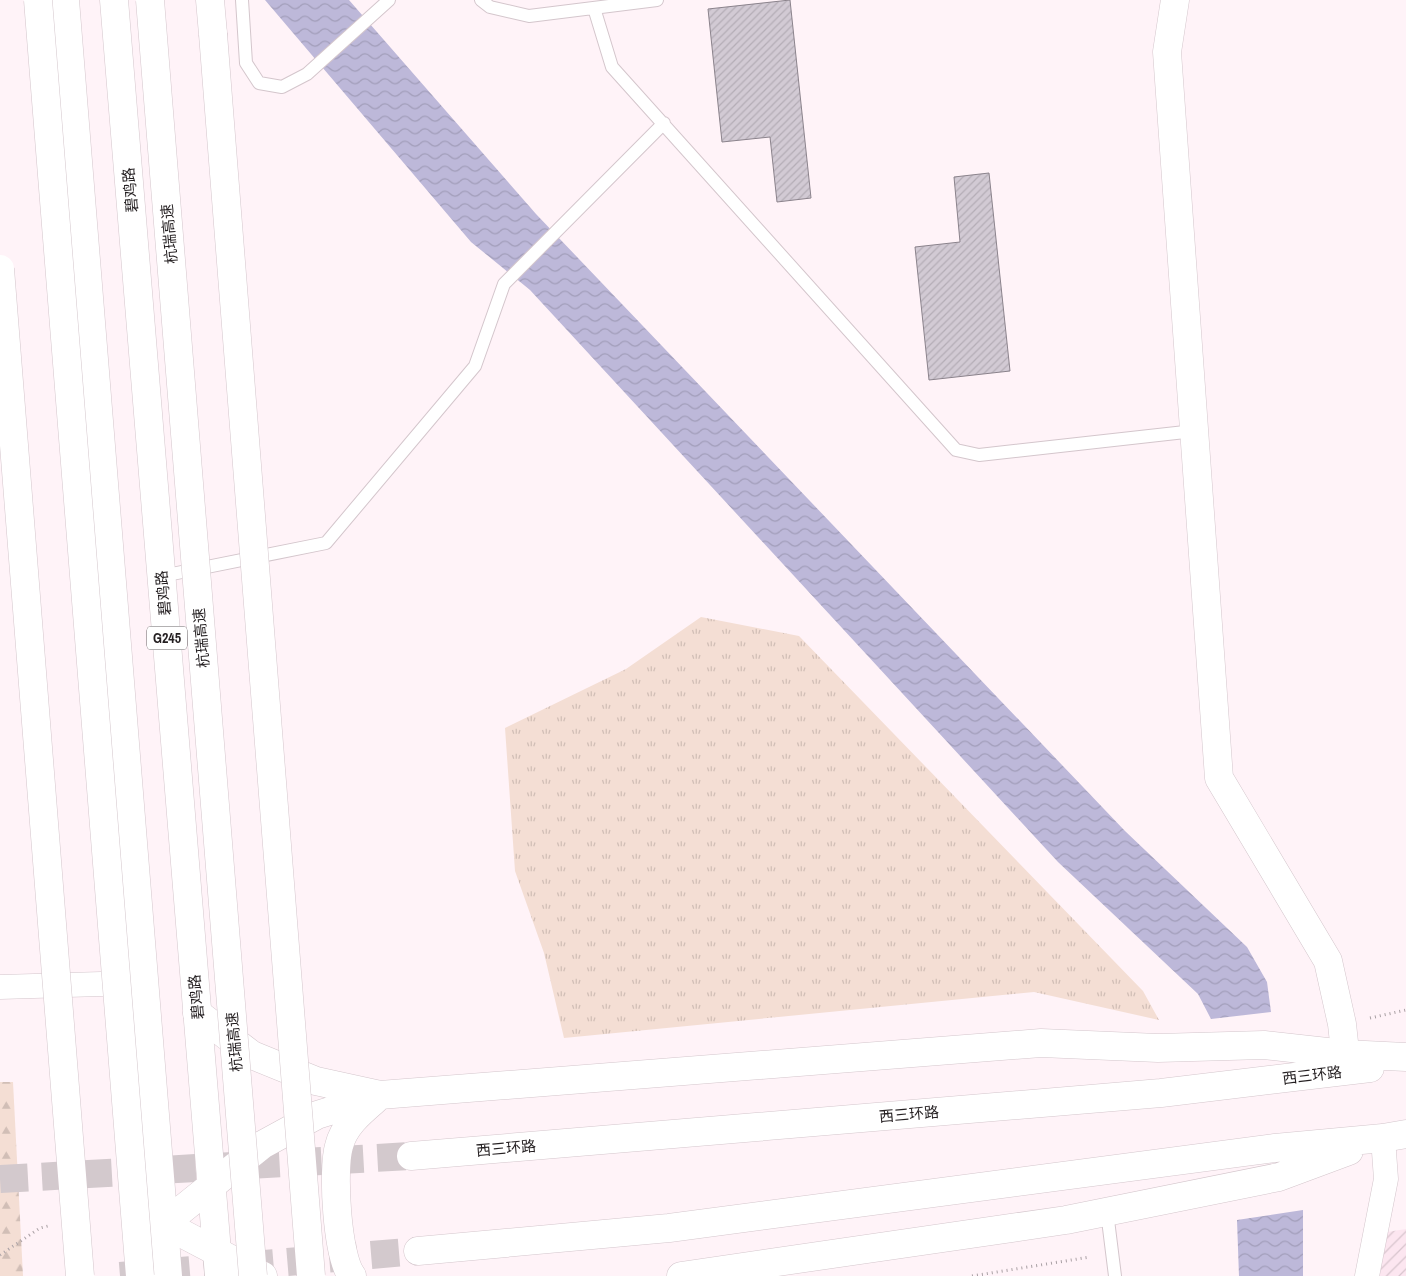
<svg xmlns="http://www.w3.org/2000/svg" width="1406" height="1276" font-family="'Archivo Narrow','Noto Sans SC',sans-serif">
  <defs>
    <pattern id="industrial-furrows" width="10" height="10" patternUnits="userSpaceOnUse" patternTransform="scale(1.25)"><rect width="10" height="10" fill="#fce6f0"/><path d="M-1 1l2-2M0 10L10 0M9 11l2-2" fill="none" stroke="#d8c5ce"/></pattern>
    <pattern id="grass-tufts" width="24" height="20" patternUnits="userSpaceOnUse" patternTransform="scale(1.25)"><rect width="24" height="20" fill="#f4ded4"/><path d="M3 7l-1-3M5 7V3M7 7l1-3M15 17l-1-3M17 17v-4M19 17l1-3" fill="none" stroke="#d1beb6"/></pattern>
    <pattern id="forest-firs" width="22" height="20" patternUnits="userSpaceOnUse" patternTransform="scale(1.25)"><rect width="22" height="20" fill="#f4ded4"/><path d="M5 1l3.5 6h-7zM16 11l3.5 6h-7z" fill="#d1beb6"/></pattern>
    <pattern id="water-waves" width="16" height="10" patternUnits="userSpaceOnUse" patternTransform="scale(1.25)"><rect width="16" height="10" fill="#bdb8d9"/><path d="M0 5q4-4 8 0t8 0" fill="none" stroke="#a29eba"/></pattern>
    <pattern id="building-hatch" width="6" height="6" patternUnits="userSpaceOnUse" patternTransform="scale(1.25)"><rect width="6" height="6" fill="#d2cad4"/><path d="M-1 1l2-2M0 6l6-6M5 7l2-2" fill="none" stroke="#b4adb6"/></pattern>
  </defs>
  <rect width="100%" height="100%" fill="#fff3f8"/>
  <!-- industrial -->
  <path fill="url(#industrial-furrows)" d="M1406 1229V1276H1377L1387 1232Z"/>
  <!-- grass -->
  <path fill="url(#grass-tufts)" d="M701 617 799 636 1143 991 1159 1020 1034 992 564 1038 544 953 515 871 505 728 626 669Z"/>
  <!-- forest -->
  <path fill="url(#forest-firs)" d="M0 1082H13L23 1276H0Z"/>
  <!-- water -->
  <path fill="url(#water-waves)" d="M265 0H349L536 214 1125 831 1247 947 1267 982 1271 1012 1211 1019 1198 994 1058 862 530 290 471 242Z
    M1303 1210V1276H1239L1237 1220Z"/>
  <!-- building -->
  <path fill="url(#building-hatch)" stroke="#8b838c" d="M790 0 811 198 777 202 770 137 722 142 708 9Z
    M989 173 1010 371 929 380 915 247 960 242 954 177Z"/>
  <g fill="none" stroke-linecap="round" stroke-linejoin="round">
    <!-- primary-tunnel -->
    <path stroke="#d3c9cd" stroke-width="28" stroke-dasharray="28 14" stroke-linecap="butt" d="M0 1179 411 1156
      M120 1276 418 1251"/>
    <!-- service casing -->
    <g stroke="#d4c6cc" stroke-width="14">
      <path id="service" d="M242 0 246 63 259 83 282 87 307 74 389 0
        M481 0 490 7 529 16 657 0
        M594 8 612 67 956 450 979 455 1194 431
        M162 576 326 543 475 366 504 284 664 123
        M1107 1212 1115 1276"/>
    </g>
    <!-- minor casing -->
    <g stroke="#d4c6cc" stroke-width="25">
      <path id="minor" d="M0 987 135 983
        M1367 1276 1386 1179 1383 1138"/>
    </g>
    <!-- tertiary casing -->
    <g stroke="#d4c6cc" stroke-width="29">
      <path id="tertiary" d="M1175 0 1167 52 1219 778 1328 961 1342 1024 1347 1070"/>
    </g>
    <!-- primary casing -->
    <g stroke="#d4c6cc" stroke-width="29">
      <path id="primary" d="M197 1013 252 1055 316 1081 380 1095 1041 1043 1158 1048 1264 1045 1345 1054 1406 1057
        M411 1156 1161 1093 1370 1068
        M418 1251 669 1228 1275 1148 1383 1138 1406 1134
        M263 1276 164 1224 262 1145 317 1115 378 1096
        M352 1276C337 1257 332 1170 339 1146 344 1125 362 1111 377 1098
        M681 1276 1066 1220 1279 1177 1349 1151"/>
    </g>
    <!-- trunk casing -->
    <g stroke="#d4c6cc" stroke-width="29">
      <path id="trunk" d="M65 0 168 1276
        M114 0 219 1276"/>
    </g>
    <!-- motorway casing -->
    <g stroke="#d4c6cc" stroke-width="29">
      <path id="motorway" d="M210 0 213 34"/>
    </g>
    <!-- path -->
    <path stroke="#a9a0a4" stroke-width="3" stroke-dasharray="1 4" stroke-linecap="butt" d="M1370 1018 1406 1010
      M0 1255 40 1228 48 1226
      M972 1276 1090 1257"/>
    <!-- service -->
    <use href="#service" stroke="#fff" stroke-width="12"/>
    <!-- minor -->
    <use href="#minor" stroke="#fff" stroke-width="24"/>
    <!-- tertiary -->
    <use href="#tertiary" stroke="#fff" stroke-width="28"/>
    <!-- primary -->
    <use href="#primary" stroke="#fff" stroke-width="28"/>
    <!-- trunk -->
    <use href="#trunk" stroke="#fff" stroke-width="28"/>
    <!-- motorway -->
    <use href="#motorway" stroke="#fff" stroke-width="28"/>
    <!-- motorway-bridge casing -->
    <g stroke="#d4c6cc" stroke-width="29" stroke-linecap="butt">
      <path id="motorway-bridge" d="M38 0 140 1276
        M150 0 253 1276
        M213 34 311 1276
        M0 269 80 1276"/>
    </g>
    <!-- motorway-bridge -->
    <use href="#motorway-bridge" stroke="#fff" stroke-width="28"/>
  </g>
  <g text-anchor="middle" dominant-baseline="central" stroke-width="5" stroke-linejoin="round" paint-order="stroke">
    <!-- shield labels -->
    <rect fill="#fff" stroke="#666264" stroke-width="1" x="147" y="626.5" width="40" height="23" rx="4"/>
    <g font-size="14" font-weight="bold" fill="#241f21">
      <text x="167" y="638">G245</text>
    </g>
    <!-- street labels -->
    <g font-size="15" fill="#241f21" stroke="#fff">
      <text transform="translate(130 190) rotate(-95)">碧鸡路</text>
      <text transform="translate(169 234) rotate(-95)">杭瑞高速</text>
      <text transform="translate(163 593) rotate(-95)">碧鸡路</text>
      <text transform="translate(201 638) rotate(-95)">杭瑞高速</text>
      <text transform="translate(196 997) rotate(-95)">碧鸡路</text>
      <text transform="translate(234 1042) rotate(-95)">杭瑞高速</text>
      <text transform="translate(1312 1075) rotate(-7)">西三环路</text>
      <text transform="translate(909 1114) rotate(-5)">西三环路</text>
      <text transform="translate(506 1148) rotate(-5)">西三环路</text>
    </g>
  </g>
</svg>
